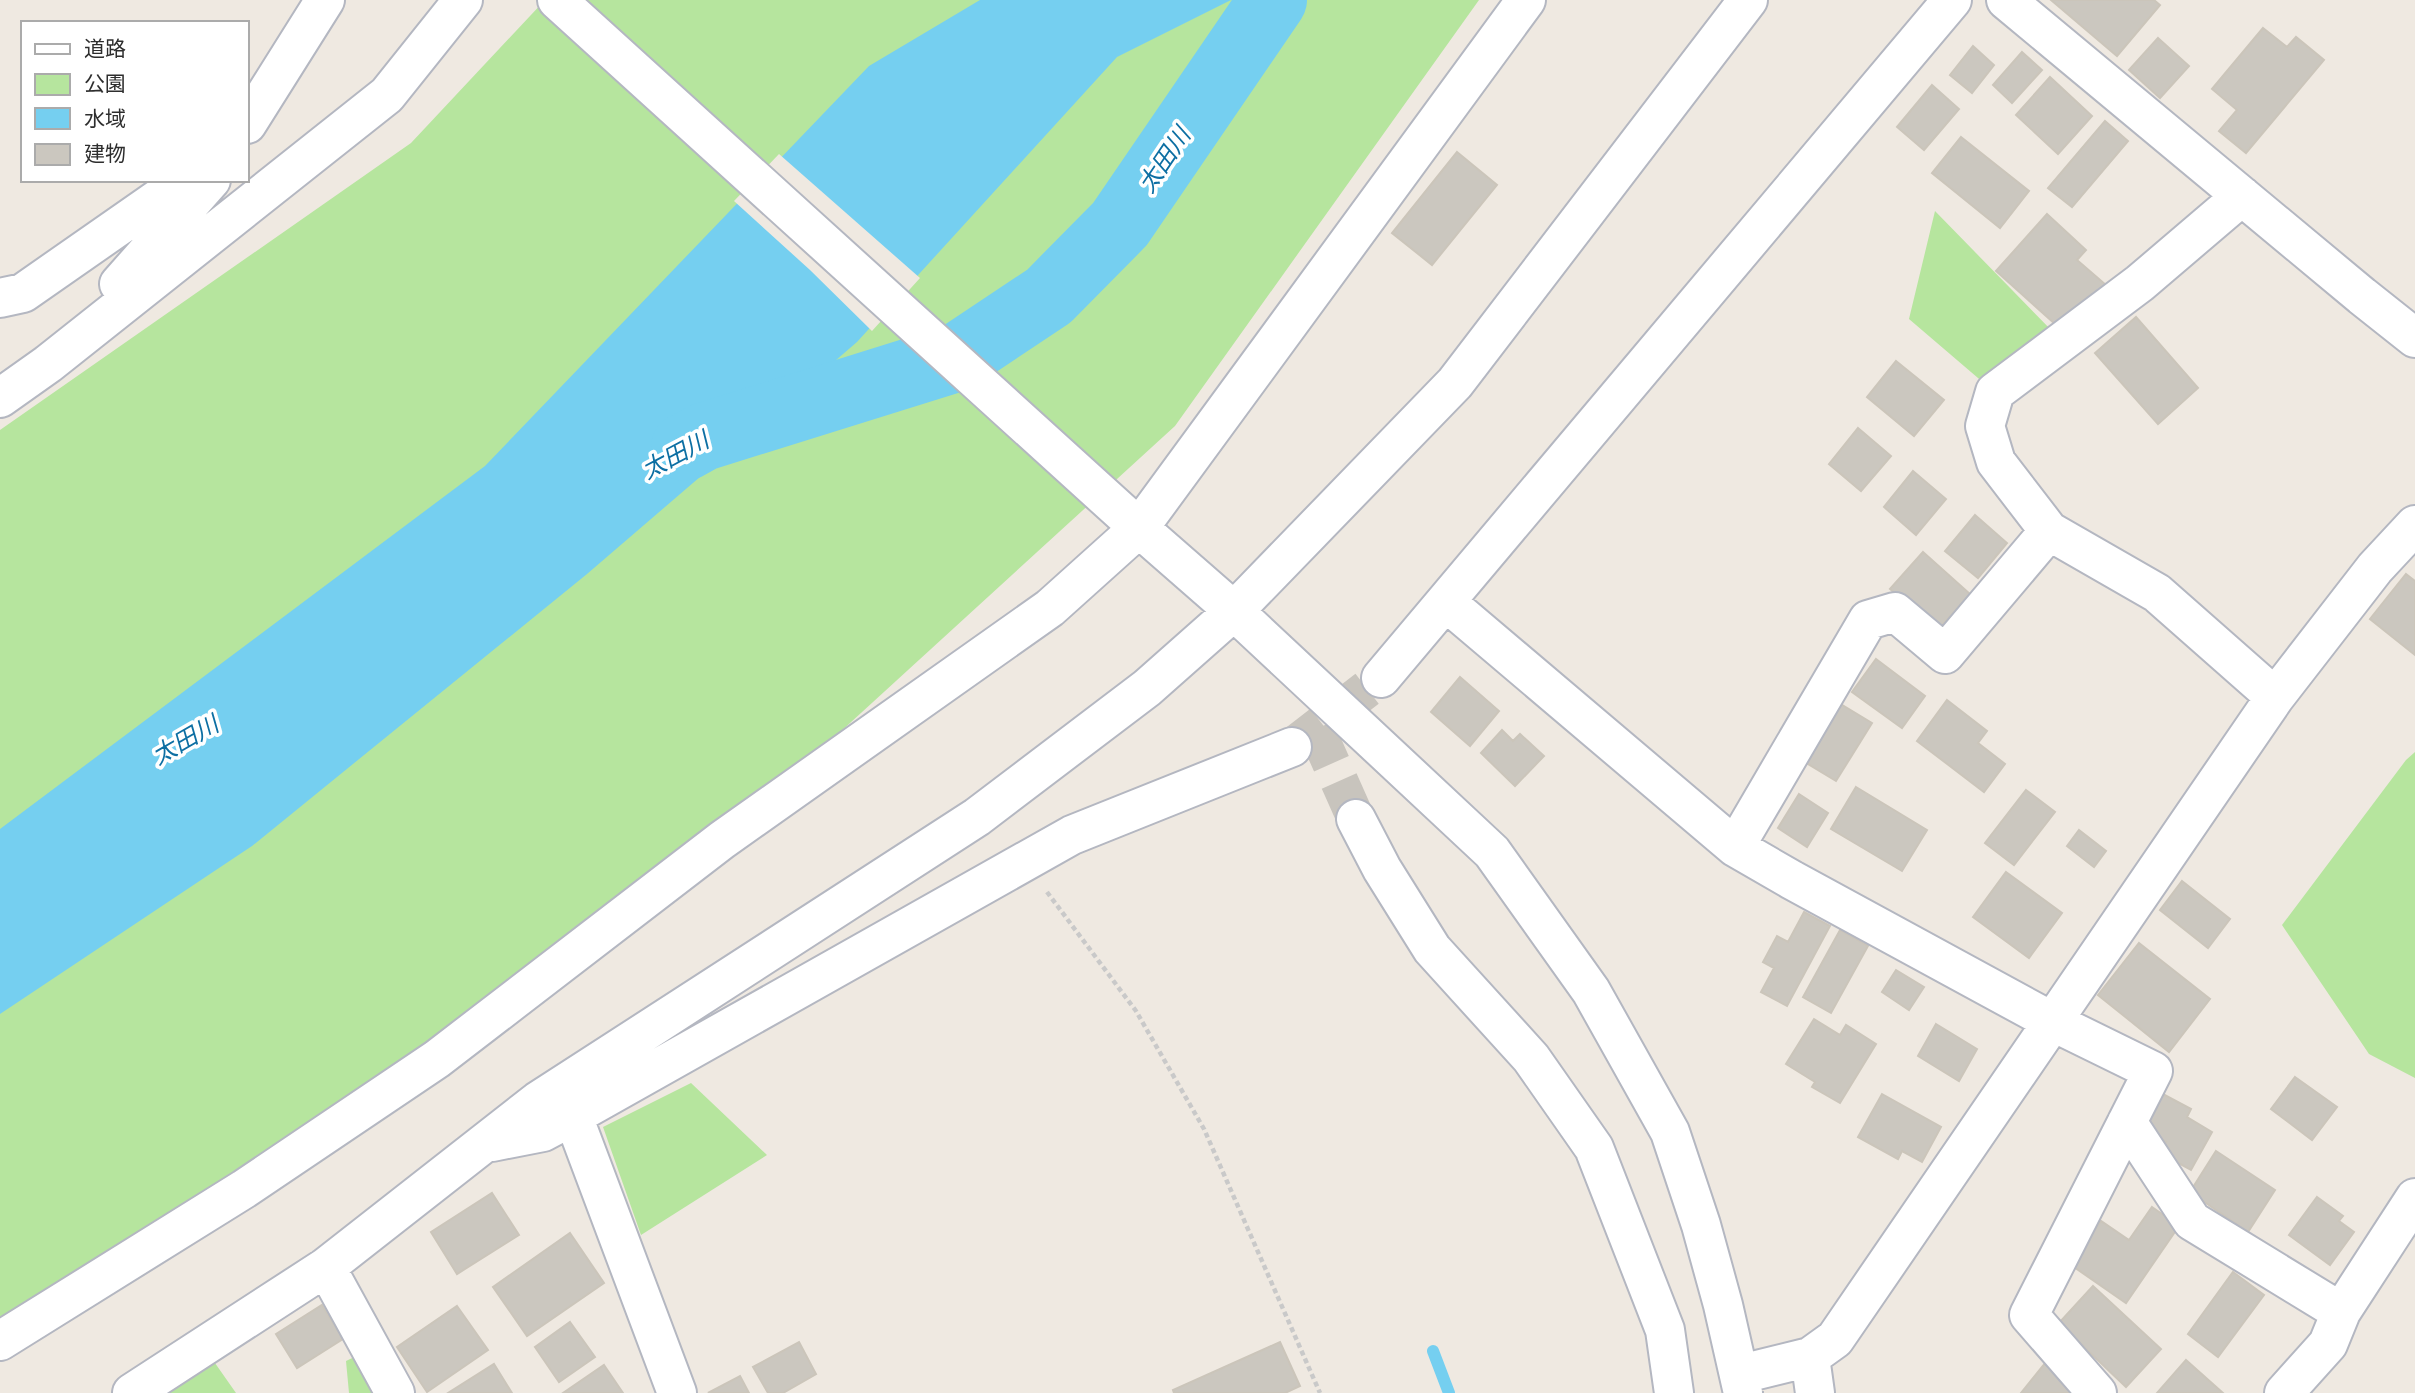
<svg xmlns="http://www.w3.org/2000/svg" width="2415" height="1393" font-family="Montserrat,'Noto Sans JP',sans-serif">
  <rect width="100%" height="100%" fill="#efe9e1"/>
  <!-- green -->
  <path fill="#b6e59e" d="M545 0H1479L1175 426 722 840 0 1341V430L411 143Z
    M1935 211 2054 333 1985 384 1909 319Z
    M2415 752V1078L2369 1054 2282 925 2406 760Z
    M691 1083 767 1155 641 1235 603 1127Z
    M203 1346 236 1393H166Z
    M371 1349 395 1393H349L346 1361Z"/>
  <!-- water -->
  <path fill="#75cff0" d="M980 0H1231L1117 57 857 342 587 574 252 846 0 1014V829L485 466 869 66Z"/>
  <!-- pier -->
  <path fill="#efe9e1" d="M779 154 920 278 872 331 810 270 734 201Z"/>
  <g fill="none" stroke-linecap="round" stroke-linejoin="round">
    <!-- stream -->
    <path stroke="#75cff0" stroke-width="12" d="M1433 1351 1449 1393"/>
    <!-- river -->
    <path stroke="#75cff0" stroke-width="68" d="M685 447 703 437 956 358 1049 296 1120 224 1273 0"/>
  </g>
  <!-- building -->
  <path fill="#cbc7bf" stroke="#cbc5ba" stroke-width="2" d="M2051 0H2154L2160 5 2117 56Z
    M2263 28 2287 47 2296 37 2324 60 2246 153 2219 131 2237 110 2212 89Z
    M2158 38 2189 66 2160 98 2129 70Z
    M1973 46 1994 65 1972 93 1950 75Z
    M2022 52 2042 70 2012 103 1993 85Z
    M2050 77 2092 116 2058 154 2016 115Z
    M1932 85 1959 109 1924 150 1897 127Z
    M2105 121 2128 141 2072 207 2048 188Z
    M1961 137 2029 191 2000 228 1932 173Z
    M1457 152 1497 185 1432 265 1392 233Z
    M2047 214 2086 250 2077 260 2106 285 2064 332 1996 271Z
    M2136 317 2198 388 2158 424 2095 353Z
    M1896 361 1944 400 1914 436 1867 397Z
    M1858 428 1891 456 1861 491 1829 464Z
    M1913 471 1946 499 1916 535 1884 507Z
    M1975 515 2007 543 1978 578 1945 551Z
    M1923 552 1970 594 1938 630 1890 589Z
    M2406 574 2415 581V655L2370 619Z
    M1876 659 1925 696 1902 728 1852 692Z
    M1460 677 1499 711 1470 746 1431 712Z
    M1947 700 1987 731 1978 743 2005 764 1984 792 1917 741Z
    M1839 703 1872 723 1836 781 1803 761Z
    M1502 730 1513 741 1520 734 1544 756 1515 786 1481 753Z
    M1856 787 1927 830 1902 871 1831 829Z
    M2026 790 2055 812 2014 865 1985 843Z
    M1799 794 1828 813 1807 847 1778 828Z
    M2079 830 2106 851 2094 867 2067 846Z
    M2006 872 2062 913 2029 958 1973 917Z
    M2182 881 2230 919 2208 948 2160 910Z
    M1804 912 1830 926 1787 1006 1761 992 1774 968 1763 962 1777 936 1788 942Z
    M1840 930 1868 946 1831 1013 1803 997Z
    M2139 943 2210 999 2169 1052 2098 995Z
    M1896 970 1924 987 1909 1010 1882 992Z
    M1814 1019 1840 1035 1846 1025 1876 1044 1840 1103 1812 1087 1815 1082 1786 1064Z
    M1936 1024 1977 1049 1959 1081 1918 1056Z
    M2295 1077 2337 1107 2312 1140 2271 1109Z
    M2159 1092 2191 1109 2187 1117 2212 1132 2191 1170 2160 1153 2166 1142 2140 1128Z
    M1882 1094 1941 1127 1922 1162 1902 1151 1898 1159 1858 1137Z
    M2216 1151 2275 1190 2248 1232 2190 1192Z
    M492 1193 519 1235 457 1274 431 1232Z
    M2317 1197 2343 1216 2339 1221 2354 1232 2330 1265 2289 1235Z
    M2152 1207 2179 1226 2126 1303 2071 1265 2101 1221 2129 1240Z
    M570 1233 604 1283 527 1336 493 1287Z
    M2233 1272 2264 1295 2218 1357 2188 1334Z
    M2093 1286 2161 1349 2126 1387 2059 1323Z
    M322 1305 343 1339 297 1368 276 1334Z
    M457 1306 488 1350 427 1392 397 1347Z
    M570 1322 595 1357 559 1382 535 1347Z
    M799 1342 816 1374 783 1393H768L753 1367Z
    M1280 1342 1300 1386 1285 1393H1174L1173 1390Z
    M2186 1360 2223 1393H2157Z
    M2046 1362 2081 1393H2021Z
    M494 1364 512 1393H448Z
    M604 1365 623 1393H563Z
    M740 1376 749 1393H708Z"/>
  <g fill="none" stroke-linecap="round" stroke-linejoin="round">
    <!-- minor-tunnel -->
    <path stroke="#c8c4bd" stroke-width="38" stroke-dasharray="38 19" stroke-linecap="butt" d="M1316 729 1356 819
      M1292 747 1381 678"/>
    <!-- minor casing -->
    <g stroke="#b4b7c1" stroke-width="42">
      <path id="minor" d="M557 0 1139 528 1234 611 1492 852 1591 991 1670 1132 1701 1225 1723 1305 1743 1393
        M2006 0 2362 296 2415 338
        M247 124 325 0
        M2242 196 2140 283 1995 392 1985 426 1996 462 2049 531 2157 593 2275 697
        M119 284 211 180
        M0 298 23 293 185 180
        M0 398 48 364 387 95 463 0
        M1446 602 1735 847 1792 880 2053 1022 2153 1071 2029 1315 2097 1393
        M1381 678 1952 0
        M1356 819 1382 869 1432 949 1531 1058 1594 1148 1665 1330 1674 1393
        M1735 847 1868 620 1895 612 1945 654 2049 531
        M573 1116 677 1393
        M2127 1122 2192 1221 2341 1312
        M492 1142 543 1132 573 1116 1072 835 1292 747
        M326 1267 395 1393
        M0 1341 244 1189 437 1059 722 840 1050 608 1139 528 1526 0
        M1810 1357 1815 1393
        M1741 1374 1810 1357 1835 1339 2275 697 2375 568 2415 525
        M132 1393 326 1267 538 1101 977 817 1147 688 1234 611 1455 383 1748 0
        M2284 1393 2328 1344 2341 1312 2415 1198"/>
    </g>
    <!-- path -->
    <path stroke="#c9c9c9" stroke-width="4.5" stroke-dasharray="5 3.5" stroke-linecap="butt" d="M1047 892 1136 1011 1204 1129 1320 1393"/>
    <!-- minor -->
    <use href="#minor" stroke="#fff" stroke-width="38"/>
  </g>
  <g text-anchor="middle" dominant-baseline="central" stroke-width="7" stroke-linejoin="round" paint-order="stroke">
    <!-- water labels -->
    <g font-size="24" font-style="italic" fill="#0d6fa3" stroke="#fff">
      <text transform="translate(1164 160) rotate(-56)">太田川</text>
      <text transform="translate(675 455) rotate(-28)">太田川</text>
      <text transform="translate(185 740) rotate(-30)">太田川</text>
    </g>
  </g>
  <!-- legend -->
  <rect x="21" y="21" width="228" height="161" fill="#ffffff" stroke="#ababab" stroke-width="2"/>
  <rect x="35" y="44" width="35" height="10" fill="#ffffff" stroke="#ababab" stroke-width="2"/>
  <text x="84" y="56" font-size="21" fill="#2e2e2e">道路</text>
  <rect x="35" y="74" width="35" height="21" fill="#b6e59e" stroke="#ababab" stroke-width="2"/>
  <text x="84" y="91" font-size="21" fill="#2e2e2e">公園</text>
  <rect x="35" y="108" width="35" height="21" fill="#75cff0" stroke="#ababab" stroke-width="2"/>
  <text x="84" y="126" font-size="21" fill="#2e2e2e">水域</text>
  <rect x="35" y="144" width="35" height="21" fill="#cbc7bf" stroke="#ababab" stroke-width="2"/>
  <text x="84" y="161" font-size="21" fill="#2e2e2e">建物</text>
</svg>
